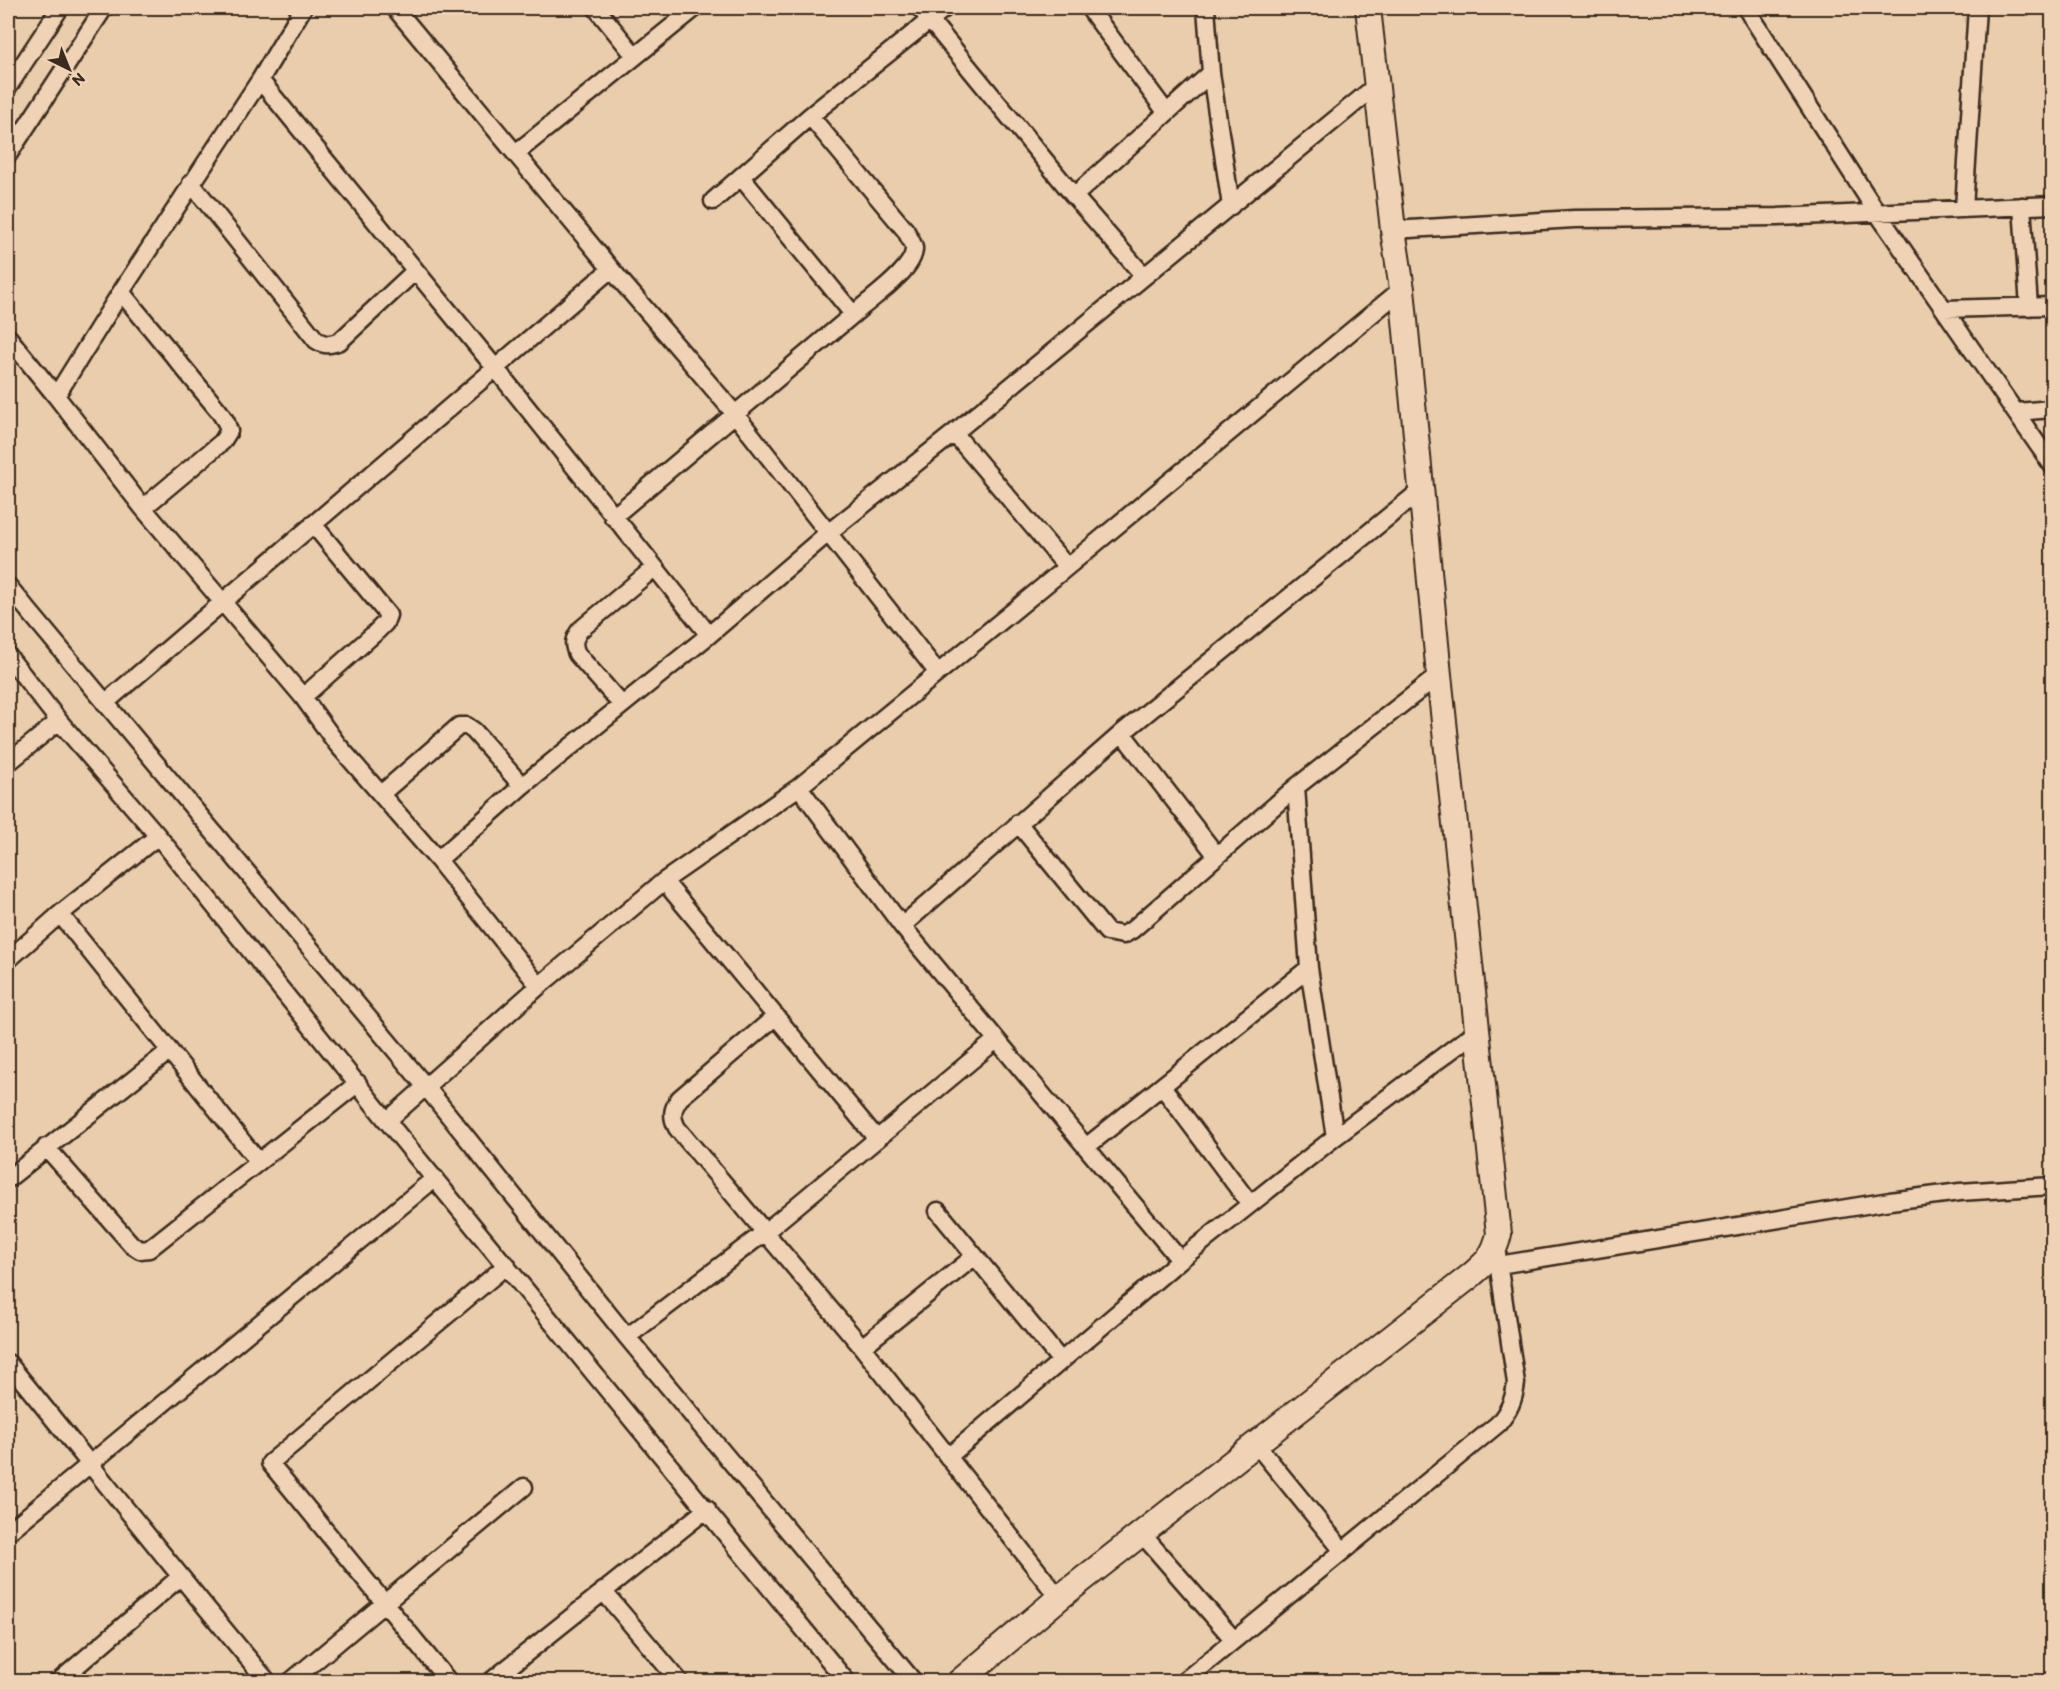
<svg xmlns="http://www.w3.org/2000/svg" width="2060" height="1689" font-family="Itim,sans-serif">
  <rect width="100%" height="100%" fill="#eacdac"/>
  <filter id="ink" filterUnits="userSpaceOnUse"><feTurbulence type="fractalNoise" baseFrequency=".0167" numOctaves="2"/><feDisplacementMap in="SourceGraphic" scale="12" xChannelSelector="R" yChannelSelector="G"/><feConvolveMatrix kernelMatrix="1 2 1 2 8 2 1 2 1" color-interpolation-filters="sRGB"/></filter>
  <g filter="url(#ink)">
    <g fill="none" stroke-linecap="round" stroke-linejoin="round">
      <!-- street casing -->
      <g stroke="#3b2a1e" stroke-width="21">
        <path id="street" d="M395 8 611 269 735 414 938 673
          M596 8 635 56
          M920 8 1074 196 1144 276
          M1089 8 1166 112
          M1206 8 1211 73 1231 206
          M1746 8 1878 214 2052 465
          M260 80 496 369 709 635
          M8 87 60 8
          M516 153 695 8
          M8 155 104 8
          M741 177 853 314
          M191 183 316 340C325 346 330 345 340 341L415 271
          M1074 196 1211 73
          M713 201 810 116 945 8
          M2022 206 2029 307
          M1964 208 1977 8
          M1393 230 1574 219 1778 217 2052 205
          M121 292 219 411 226 422 229 431 222 442 143 508
          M1944 309 2052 306
          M8 337 56 396 143 508 303 697 337 744 438 860 539 986
          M56 396 121 292 260 80 303 8
          M2016 412 2052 409
          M954 433 1067 567
          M613 517 862 307C876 295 915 268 914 248 913 243 908 236 906 231L810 116
          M8 586 426 1087 627 1337 914 1682
          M8 656 59 721 158 836 387 1121 847 1682
          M303 697 375 633 385 623 388 615 313 524
          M105 703 611 269
          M622 705 577 654C572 643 574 639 580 630L654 568
          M1122 733 1217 856
          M8 763 59 721
          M799 787 902 926 1180 1260
          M1296 787 1309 968 1335 1137
          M381 794 459 726H467L474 731 522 786
          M1018 823 1107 932 1123 935 1132 930 1296 787 1439 675
          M438 860 522 786 709 635 828 533 954 433 1377 85
          M664 881 877 1139
          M60 914 258 1161
          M902 926 1122 733 1420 491
          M8 960 60 914 158 836
          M776 1016 680 1098C672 1109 671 1116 677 1128L862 1347 1059 1598
          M1162 1086 1250 1204
          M387 1121 539 986 664 881 799 787 1067 567 1402 289
          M46 1147 132 1245 140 1250 149 1249 358 1083
          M1086 1147 1309 968
          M8 1179 168 1052
          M938 1211 1061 1361
          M1499 1265 1890 1201 1960 1192 2052 1186
          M627 1337 765 1232 996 1040
          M862 1347 975 1256
          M8 1363C95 1469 179 1577 268 1682
          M1256 1444 1343 1551
          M948 1457 1180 1260 1335 1137 1477 1031
          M8 1532 435 1178
          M1142 1534 1234 1640
          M603 1591 680 1682
          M58 1682 180 1577
          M290 1682 524 1487
          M449 1682 270 1463 507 1265
          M490 1682 707 1509
          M1183 1682 1498 1424C1509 1411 1514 1400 1516 1383L1496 1249"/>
      </g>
      <!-- secondary casing -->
      <g stroke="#3b2a1e" stroke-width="28">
        <path id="secondary" d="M959 1682 1059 1598 1469 1277C1486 1263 1494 1256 1499 1234L1439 675 1402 289 1393 230 1368 8"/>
      </g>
      <!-- street -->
      <use href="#street" stroke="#f0d3b6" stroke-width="16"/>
      <!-- secondary -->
      <use href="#secondary" stroke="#f0d3b6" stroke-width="24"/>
    </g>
  </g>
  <!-- margin -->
  <rect width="2060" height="1689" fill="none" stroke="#f0d3b6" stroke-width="30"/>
  <rect x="15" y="15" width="2030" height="1659" fill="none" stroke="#3b2a1e" stroke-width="2" filter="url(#ink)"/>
  <!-- north arrow -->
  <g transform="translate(69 69) rotate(137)" stroke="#f0d3b6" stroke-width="4.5" paint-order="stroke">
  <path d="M0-4.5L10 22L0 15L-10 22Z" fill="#3b2a1e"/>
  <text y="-9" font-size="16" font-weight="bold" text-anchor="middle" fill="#3b2a1e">N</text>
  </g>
</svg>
